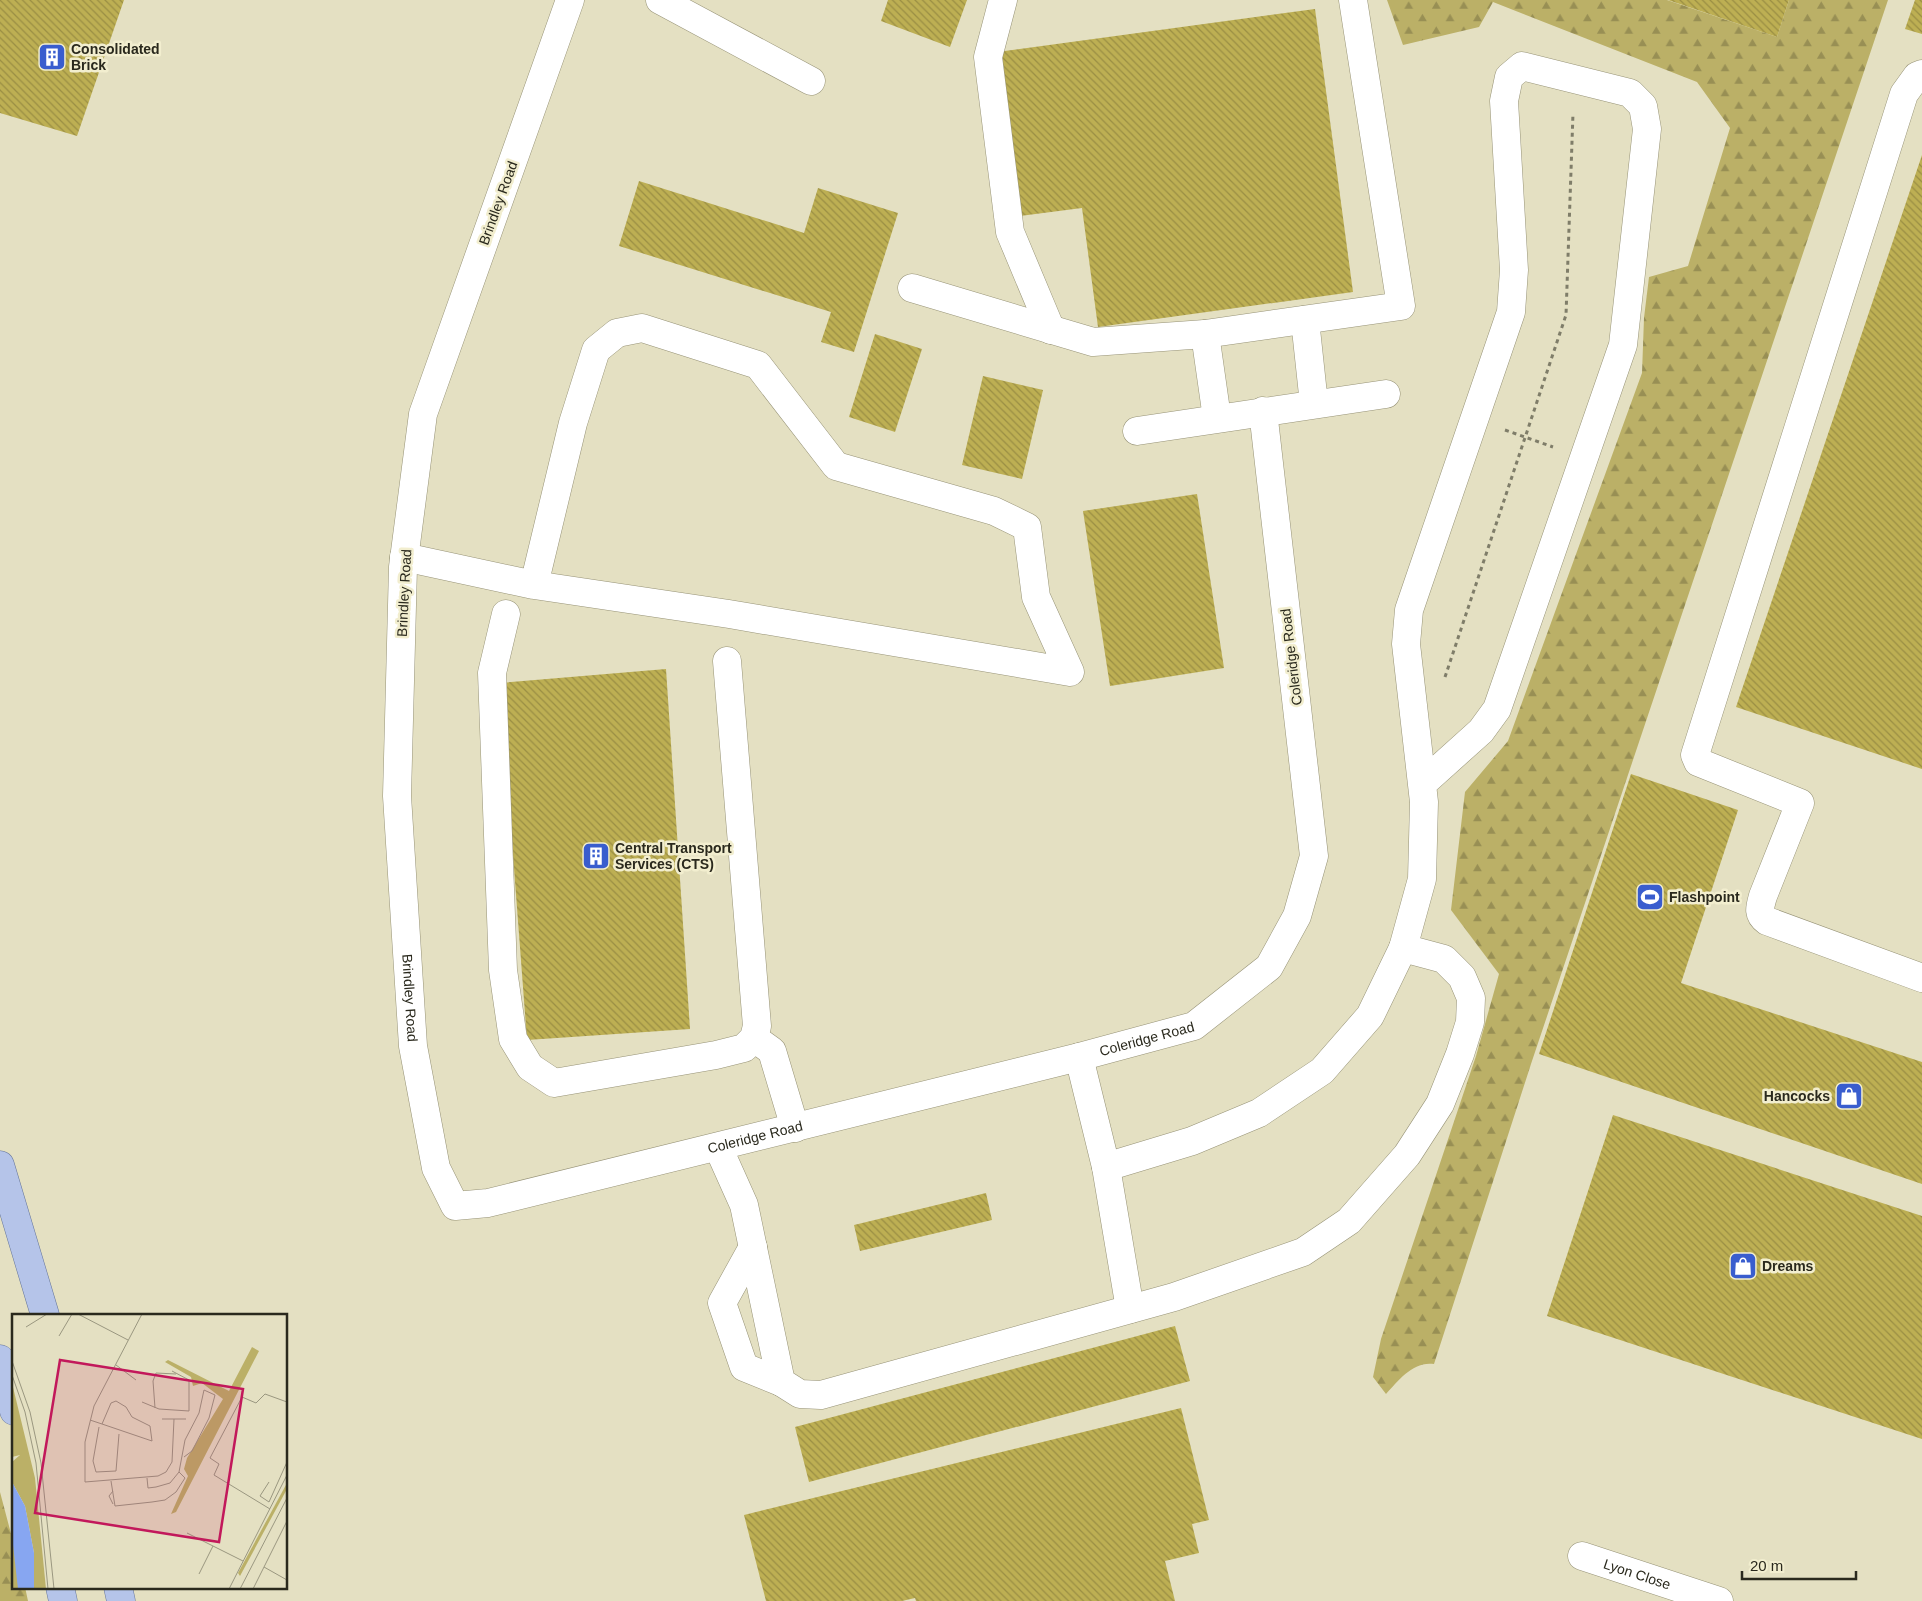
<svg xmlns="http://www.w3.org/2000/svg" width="1922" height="1601" font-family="Arial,sans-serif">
  <defs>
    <pattern id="forest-firs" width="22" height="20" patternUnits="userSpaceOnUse" patternTransform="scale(1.25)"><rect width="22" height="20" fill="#bbb067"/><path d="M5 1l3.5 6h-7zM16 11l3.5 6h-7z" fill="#988f54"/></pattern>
    <pattern id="building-back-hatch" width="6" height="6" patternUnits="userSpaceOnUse" patternTransform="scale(1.25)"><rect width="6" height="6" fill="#bdaf53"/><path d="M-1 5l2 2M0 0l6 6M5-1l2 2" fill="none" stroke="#9a8e44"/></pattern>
  </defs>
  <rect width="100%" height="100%" fill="#e4e0c2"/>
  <!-- forest -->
  <path fill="url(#forest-firs)" d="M1387 0H1667L1777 37 1789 0H1888L1531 1064 1434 1364C1413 1361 1399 1380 1386 1394L1373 1377 1381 1339 1476 1056 1499 974 1451 910 1465 792 1508 741 1642 373 1644 318 1649 277 1688 266 1730 128 1697 82 1493 2 1479 27 1403 45Z
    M0 1492 14 1545V1587H25L28 1601H0Z"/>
  <!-- building -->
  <path fill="url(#building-back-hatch)" d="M0 0H124L77 136 0 113Z
    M888 0H967L950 47 881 21Z
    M1668 0H1789L1777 37Z
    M1915 0H1922V34L1905 29Z
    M1315 9 1353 292 1098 327 1082 208 1020 216 997 52Z
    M1922 155V769L1736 707Z
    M639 181 804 233 818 188 898 213 854 352 821 342 831 312 619 246Z
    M875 334 922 349 895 432 849 417Z
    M983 376 1043 390 1022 479 962 465Z
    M1197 494 1224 668 1110 686 1083 511Z
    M666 669 690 1029 527 1040 500 683Z
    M1631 774 1738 810 1681 983 1922 1062V1184L1539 1054Z
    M1613 1115 1922 1216V1439L1547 1316Z
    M986 1193 992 1220 860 1251 854 1225Z
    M1175 1326 1190 1381 809 1482 795 1427Z
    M1181 1408 1209 1520 1192 1524 1199 1553 1165 1561 1175 1601H916L915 1598 902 1601H766L744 1515Z"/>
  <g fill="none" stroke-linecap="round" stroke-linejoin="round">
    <!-- minor casing -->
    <g stroke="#979377" stroke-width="29">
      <g id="minor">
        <path id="s1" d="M570 0 423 414 403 567 397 796 413 1046 436 1168 455 1206 488 1203 1079 1057 1194 1026 1269 967 1297 916 1314 856 1263 411"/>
        <path d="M660 0 811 81"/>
        <path d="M1003 0 988 57 1010 232 1051 330"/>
        <path d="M1922 74 1917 76 1904 94 1695 755 1698 762 1800 803 1763 896C1760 907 1757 914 1767 921L1922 978"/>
        <path d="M912 288 1093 342 1205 334 1401 306 1353 0"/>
        <path d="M1305 320 1314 404"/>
        <path d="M1205 334 1217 418"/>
        <path d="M1137 431 1386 394"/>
        <path d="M404 557 534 585 729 614 1070 672 1036 597 1027 527 994 511 836 466 758 365 642 328 617 333 596 350 573 423 534 585"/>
        <path d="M506 614 492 673 503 970 513 1039 530 1067 554 1083 716 1055 744 1048 754 1038 757 1026 727 661"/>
        <path d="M754 1038 772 1051 795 1128"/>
        <path d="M1079 1057 1106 1167 1192 1141 1259 1113 1322 1071 1370 1016 1403 948 1422 879 1424 802 1406 644 1409 610 1511 312 1514 270 1504 101 1509 77 1522 66 1630 93 1643 106 1647 129 1623 345 1497 709 1481 731 1422 784"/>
        <path d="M718 1147 744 1205 781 1382 800 1394 821 1395 1174 1297 1303 1252 1349 1221 1407 1155 1440 1104 1460 1054 1470 1022 1471 998 1462 977 1444 959 1403 948"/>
        <path d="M1106 1167 1130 1309"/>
        <path d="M753 1247 722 1303 744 1367 781 1382"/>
        <path id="s2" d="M1582 1556 1719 1601"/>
      </g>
    </g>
    <!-- major casing -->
    <g stroke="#647498" stroke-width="29">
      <path id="major" d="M0 1165 45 1315
        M0 1359 14 1411
        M60 1587 63 1601
        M118 1587 121 1601"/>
    </g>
    <!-- path -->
    <path stroke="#7f7d69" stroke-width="3" stroke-dasharray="4 4" stroke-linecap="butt" d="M1505 430 1553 447
      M1445 677 1566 315 1573 113"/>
    <!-- minor -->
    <use href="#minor" stroke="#fff" stroke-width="28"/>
    <!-- major -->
    <use href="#major" stroke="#b5c4e9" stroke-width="28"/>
  </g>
  <!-- icons -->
  <defs>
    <g id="building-square" transform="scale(1.4375)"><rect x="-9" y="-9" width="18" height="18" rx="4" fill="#395dce" stroke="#f2eecf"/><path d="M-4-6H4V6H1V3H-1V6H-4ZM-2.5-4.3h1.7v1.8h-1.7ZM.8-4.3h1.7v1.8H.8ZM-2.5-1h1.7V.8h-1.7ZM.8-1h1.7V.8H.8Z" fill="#fff"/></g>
    <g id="stadium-square" transform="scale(1.4375)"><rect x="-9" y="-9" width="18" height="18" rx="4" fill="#395dce" stroke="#f2eecf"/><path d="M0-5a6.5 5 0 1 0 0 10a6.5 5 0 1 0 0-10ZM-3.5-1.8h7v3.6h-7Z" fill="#fff"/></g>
    <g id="shop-square" transform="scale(1.4375)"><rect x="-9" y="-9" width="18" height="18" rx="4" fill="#395dce" stroke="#f2eecf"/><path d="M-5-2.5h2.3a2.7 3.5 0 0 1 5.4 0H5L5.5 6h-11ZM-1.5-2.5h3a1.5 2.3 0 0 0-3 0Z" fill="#fff"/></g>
  </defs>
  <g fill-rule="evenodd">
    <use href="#building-square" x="52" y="57"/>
    <use href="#building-square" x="596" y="856"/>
    <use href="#stadium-square" x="1650" y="897"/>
    <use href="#shop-square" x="1849" y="1096"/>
    <use href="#shop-square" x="1743" y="1266"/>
  </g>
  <g text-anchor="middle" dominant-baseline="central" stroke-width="5" stroke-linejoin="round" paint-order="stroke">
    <!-- poi labels -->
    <g font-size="14" font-weight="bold" fill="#2a291d" stroke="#f2eecf" text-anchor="start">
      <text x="71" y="49">Consolidated<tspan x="71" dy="16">Brick</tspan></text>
      <text x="615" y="848">Central Transport<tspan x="615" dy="16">Services (CTS)</tspan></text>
      <text x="1669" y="897">Flashpoint</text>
      <text x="1830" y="1096" text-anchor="end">Hancocks</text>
      <text x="1762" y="1266">Dreams</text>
    </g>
    <!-- street labels -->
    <g font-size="14" fill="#2a291d" stroke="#f2eecf">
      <text transform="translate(498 203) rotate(-70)">Brindley Road</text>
      <text transform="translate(404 593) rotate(-87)">Brindley Road</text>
      <text transform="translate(1291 657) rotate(-97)">Coleridge Road</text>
      <text stroke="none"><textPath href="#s1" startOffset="1025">Brindley Road</textPath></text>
      <text stroke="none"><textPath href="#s1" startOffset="1952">Coleridge Road</textPath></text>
      <text stroke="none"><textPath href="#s1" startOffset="1548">Coleridge Road</textPath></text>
      <text stroke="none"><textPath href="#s2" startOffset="58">Lyon Close</textPath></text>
    </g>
  </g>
  <!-- overview -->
  <g transform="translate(12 1314)">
    <rect width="275" height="275" fill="#e4e0c2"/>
    <path d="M275 169V175L228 262 226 259Z" fill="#bbb067"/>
    <path d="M240 33 247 37 164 198 159 200 176 162 172 155 175 144 211 85 190 69 181 72 179 63 153 48 156 46 217 77ZM0 69 23 164 34 275H22V239L13 192 0 168V148L8 141 0 143ZM0 222 6 252V275H0Z" fill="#bbb067"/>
    <path d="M0 168 13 192 22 239V275H6L0 222Z" fill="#87a6f1"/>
    <path fill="none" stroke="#9a9780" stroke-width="1" d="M66 0 116 26M130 0 82 92 73 128V168L146 162 154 158 160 148 162 105M14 13 35 0M47 22 60 0M0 47 18 98 29 149 42 275M104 51 124 66M0 61 13 98 24 149 36 275M130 88 147 95 177 97V66L160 57M143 94 141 67 144 59 164 60M150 105H174M78 106 90 110 140 127 138 112 120 103 114 93 104 87 99 89 90 110M87 113 81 147 84 158 104 157 107 120M135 164 136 174 144 173 158 169 167 158 173 126 187 99 192 76 203 81 197 104 180 137 172 143M99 167 103 192 140 188 153 186 164 178 173 164 167 158M257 168 248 182 257 188 275 148M101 177 97 182 101 190M258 195 202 161 207 150 198 144 230 83 244 89 253 80 275 88M175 219 231 247M252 253 275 266M187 260 201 232M217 275 275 161M228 275 275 184M241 275 275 207"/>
    <path fill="#c2185b" fill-opacity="0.15" stroke="#c2185b" stroke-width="2.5" d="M48 46 231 75 207 228 23 199Z"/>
    <rect width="275" height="275" fill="none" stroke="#2a291d" stroke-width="2.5"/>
  </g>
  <!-- scale -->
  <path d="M1742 1571v8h114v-8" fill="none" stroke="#2a291d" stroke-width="2.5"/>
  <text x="1750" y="1571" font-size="15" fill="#2a291d" stroke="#f2eecf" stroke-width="4" paint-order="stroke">20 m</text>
</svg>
